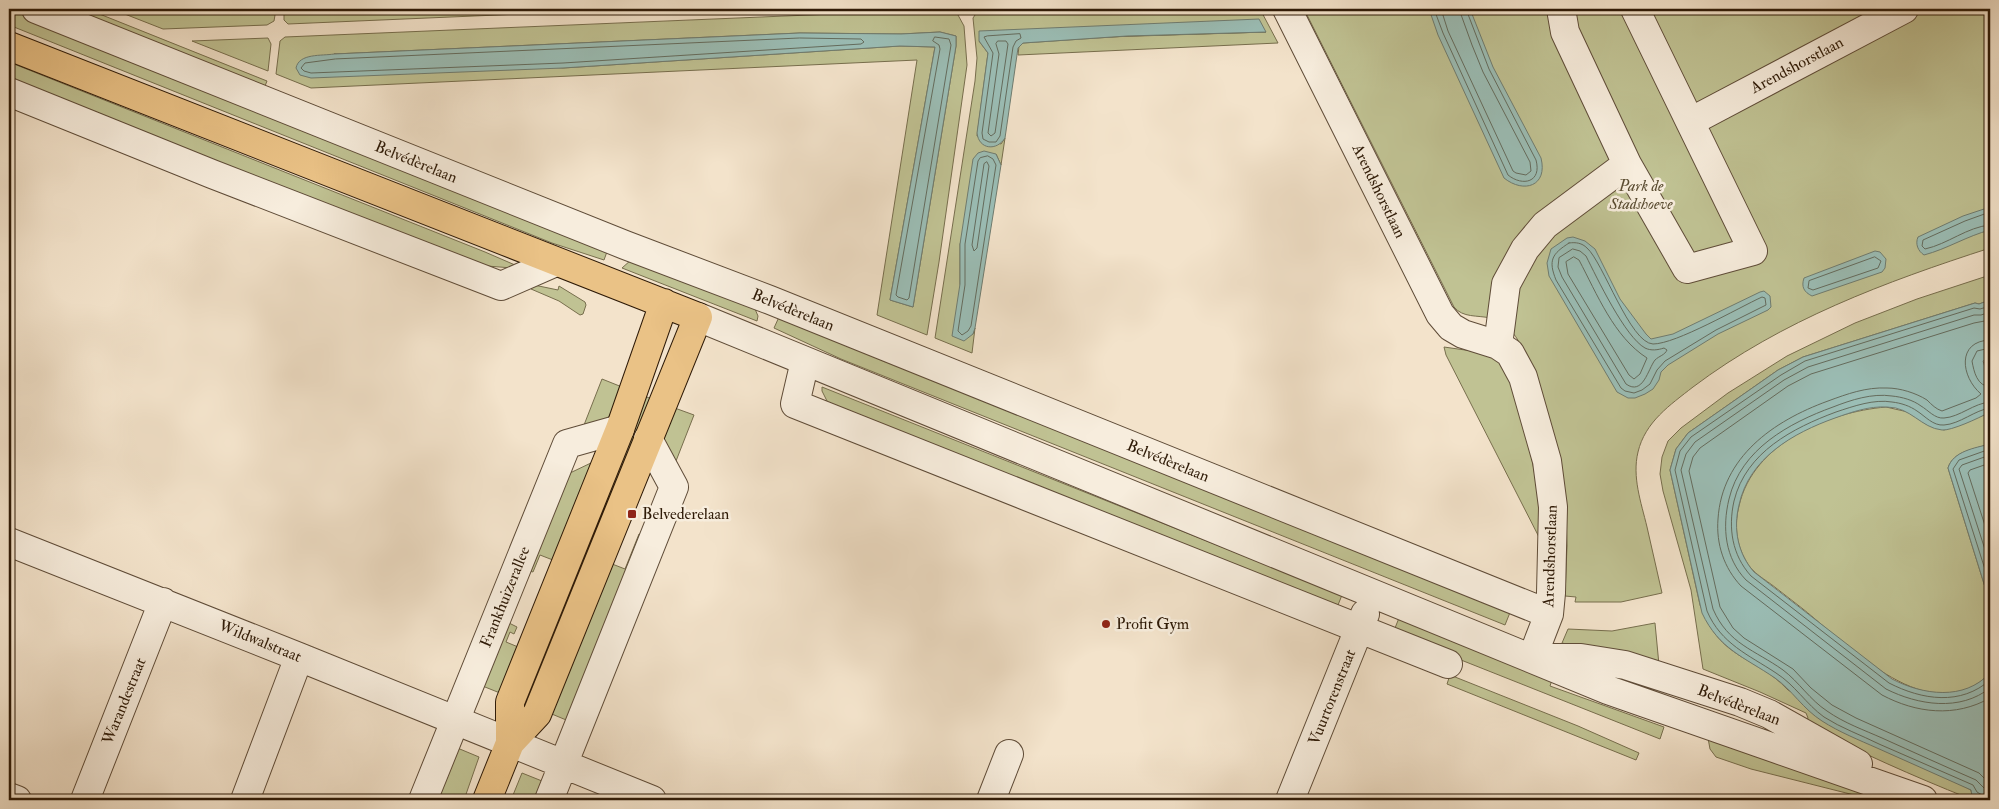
<svg xmlns="http://www.w3.org/2000/svg" width="1999" height="809" font-family="'IM FELL Double Pica',serif">
  <rect width="100%" height="100%" fill="#f3e3cb"/>
  <filter id="stains"><feTurbulence type="fractalNoise" baseFrequency=".004" numOctaves="4"/><feColorMatrix values="0 0 0 0 .2 0 0 0 0 .09 0 0 0 0 .02 0 0 0 .5 -.17"/></filter>
  <radialGradient id="worn" r=".72"><stop offset=".6" stop-color="#630" stop-opacity="0"/><stop offset="1" stop-color="#630" stop-opacity=".3"/></radialGradient>
  <!-- green -->
  <path fill="#c0c293" stroke="#776e4d" fill-rule="evenodd" d="M9 9 608 249 604 260 552 243 9 25Z
    M59 9H87L267 81 263 91Z
    M112 9H276L274 21 267 25 163 29Z
    M284 9H637L288 24 284 20Z
    M952 9 958 15 964 26 967 65 939 262 927 335 877 315 917 60 311 88 276 74 280 41 285 37ZM940 32 956 36V46L913 307 890 300 935 47 900 46 563 68 334 54 800 33 901 34Z
    M979 9H1260L1278 43 1018 55 1019 46 1023 43 1127 36 1266 32 979 41 988 53 977 136 1001 144 1005 138 1001 165 996 154 960 244V284L973 334 975 328 972 353 935 338 975 81 977 58 973 18Z
    M1304 9H1990V248C1885 282 1782 320 1693 387 1670 405 1645 422 1638 452 1632 477 1641 502 1647 527 1652 549 1657 571 1662 593L1621 602H1575L1576 597 1565 596 1567 546 1566 516 1521 346C1515 333 1505 322 1490 318 1477 315 1463 318 1454 307Z
    M268 38 271 44 268 71 192 41Z
    M9 62 485 252 515 265 512 268 487 266 485 270 9 79Z
    M631 260 755 309 758 316 757 321 622 268Z
    M1990 275V300L1979 304 1975 303 1803 357 1778 370 1688 433 1676 449 1670 470 1700 605C1721 662 1753 653 1788 690L1971 790 1972 796 1970 795 1968 798C1913 776 1859 752 1805 724L1808 718 1806 713 1760 692 1703 669 1691 590 1663 491 1660 474 1662 457 1668 441 1681 428 1728 393 1787 356 1855 323 1917 299Z
    M534 285 558 290 559 286 585 302 586 305 583 314 580 315 559 301 531 289Z
    M779 317 1511 610 1505 625 841 359 774 328Z
    M1444 347 1486 353C1492 355 1500 361 1504 367 1511 378 1515 395 1519 407 1532 451 1540 494 1541 541L1446 355Z
    M602 379 622 387 612 416 588 426 584 425Z
    M822 387 1342 595 1336 610 828 403 822 391Z
    M641 395 655 400 533 706 519 701Z
    M672 407 694 415 676 461 671 459 661 440Z
    M1886 407 1908 412 1926 424 1944 430 1984 415 1990 411V444C1975 449 1953 451 1948 468L1990 603V673C1932 734 1848 645 1803 609 1794 602 1785 595 1776 588 1765 579 1753 574 1746 561 1736 544 1734 525 1739 506 1753 443 1828 412 1886 407Z
    M593 462 558 562 540 555 533 572 526 570 570 473Z
    M639 534 645 536 571 722 547 712 607 562 625 569Z
    M1399 618 1553 677 1550 686 1664 727 1660 739 1393 633Z
    M505 621 517 627 514 634 510 632 506 642 523 649 505 695 480 685Z
    M1655 623 1659 665 1562 643 1568 629 1612 631Z
    M1450 675 1578 726 1639 753 1636 760 1447 684Z
    M1708 738 1869 791 1866 798 1751 769 1716 757 1710 749Z
    M455 747 479 757 464 800H434Z
    M522 773 547 783 540 800H511Z"/>
  <!-- water -->
  <path fill="#9bbeb6" stroke="#6f7c70" d="M1429 9H1470L1493 67 1541 158C1548 186 1524 194 1504 178L1438 35Z
    M1259 19 1266 32 1127 36 1023 43 1018 48 1005 138C997 151 979 150 977 133L988 53 979 41V31Z
    M940 32 956 36V46L913 307 890 300 935 47 900 46 563 68 311 78 300 75 296 68C299 53 322 56 334 54L800 33 901 34Z
    M984 151 996 154 1001 165 975 328 973 334 964 341 952 336 960 284V244L973 159 978 153Z
    M1990 207V230C1967 236 1947 249 1924 255 1918 251 1915 244 1918 237L1963 216Z
    M1573 237 1585 241 1595 249 1620 299 1646 334 1651 339 1673 334 1760 292 1764 291 1770 296 1771 307 1768 310 1718 334 1668 365 1661 372 1659 380 1653 389 1645 394 1635 398H1628L1617 392 1549 276 1547 263 1551 249 1567 238Z
    M1875 251 1880 252 1886 259 1885 268 1882 272 1812 296C1804 292 1801 287 1804 278Z
    M1990 300V358L1983 361 1990 383V411L1988 413C1979 418 1951 431 1942 430 1921 428 1911 407 1887 407 1869 406 1852 412 1835 418 1793 433 1749 458 1739 505 1733 529 1738 554 1754 572L1892 679C1923 695 1964 701 1990 673V800H1984L1972 796 1971 790C1940 776 1908 762 1877 748 1859 740 1839 732 1822 721 1803 709 1792 690 1775 678 1744 657 1719 649 1702 613L1670 470 1676 449 1688 433 1778 370 1803 357 1975 303 1979 304Z
    M1990 444V603L1948 468C1953 451 1975 448 1990 444Z"/>
  <g fill="none" stroke-linecap="round" stroke-linejoin="round">
    <!-- shore -->
    <path stroke="#646c5e" stroke-width="1" d="M1434 9 1443 33 1508 175C1523 187 1542 182 1536 160L1489 69 1466 9
      M1441 9 1448 31 1513 171 1516 173 1526 175 1531 171 1530 162 1483 72 1472 45 1459 9
      M1020 34 1021 38 1016 41 1013 47 1000 136 996 142H989L983 139 982 133 993 53 984 37 987 36Z
      M935 37 949 39 951 45 909 298 907 300 898 297 896 295 940 49 939 45 933 41Z
      M800 38 861 39 864 42 861 44 563 63 311 73 304 71 301 68 305 63 335 59Z
      M998 41H1006L1008 44 995 133 991 136 988 133 999 54 996 44Z
      M988 156 993 159 996 165 971 326 968 331 962 335 958 331 965 285V244L978 161 980 158Z
      M987 162 989 166 977 248 974 251 972 245 984 164Z
      M1990 212 1965 221 1923 240 1922 246 1925 249C1948 244 1967 227 1990 225
      M1569 243C1576 242 1582 243 1587 248 1603 262 1630 343 1653 344 1676 344 1738 308 1762 297L1765 298 1766 305 1716 330 1665 361 1657 370 1650 384 1642 390 1634 393 1625 391 1621 388 1556 280C1548 260 1552 254 1569 243Z
      M1573 249 1580 251 1586 256C1597 278 1625 337 1645 348 1651 351 1658 350 1664 348L1667 350C1665 355 1659 356 1655 360 1648 369 1643 396 1626 384L1562 277 1558 267 1559 258Z
      M1574 257 1579 260C1597 294 1614 337 1647 358L1640 374 1634 379 1629 375 1568 274 1566 262Z
      M1875 257 1881 261 1878 268 1813 290 1808 288 1809 281Z
      M1990 320 1974 323 1811 374 1788 386 1700 448 1693 457 1689 471 1720 607 1733 628 1744 638 1793 669 1811 688 1832 705 1856 718 1979 773 1990 784
      M1990 340C1956 341 1961 377 1981 394L1976 398 1942 411C1936 409 1932 405 1927 400 1916 393 1900 388 1887 388 1866 387 1847 394 1828 401 1773 421 1722 457 1718 519 1716 544 1724 568 1741 586L1882 695C1916 713 1955 718 1990 698
      M1990 348 1977 351 1972 361C1974 372 1977 386 1990 387
      M1990 402C1974 403 1960 417 1944 418 1935 419 1928 410 1921 406 1913 400 1902 397 1892 396 1872 393 1851 400 1833 407 1789 423 1741 449 1729 499 1722 528 1725 558 1746 580L1886 689C1918 705 1960 712 1990 688
      M1990 408C1975 410 1960 424 1944 425 1933 426 1925 416 1917 411 1910 406 1901 403 1892 402 1874 399 1854 406 1836 412 1793 428 1746 452 1734 501 1728 528 1732 555 1751 576L1889 683C1922 700 1961 706 1990 680
      M1990 449 1959 460 1953 469 1990 585
      M1990 455 1962 465 1959 469 1990 565
      M1990 463 1970 470 1968 473 1990 541
      M1983 800 1982 795 1977 792 1973 785C1942 771 1910 758 1879 744 1861 735 1841 728 1824 717 1806 704 1795 685 1776 673 1749 655 1721 644 1707 611L1675 470 1680 451 1691 437 1781 375 1805 361 1974 308 1980 309 1990 306
      M1990 800 1988 792 1976 780C1944 766 1913 752 1882 738 1864 730 1844 723 1827 711 1810 700 1799 682 1783 670 1755 650 1728 644 1713 609L1681 470 1686 454 1695 442 1784 380 1808 367 1974 315H1981L1990 312"/>
    <!-- minor casing -->
    <g stroke="#5f4c38" stroke-width="30">
      <path id="minor" d="M36 9 625 245 770 300 1549 614
        M1287 9 1440 314 1451 327 1463 334 1498 345 1510 353 1523 377 1547 461 1553 507 1551 593 1549 614 1532 658
        M1561 9 1565 32 1627 164 1687 269 1753 251 1635 9
        M9 92 212 174 501 286 556 262
        M1690 122 1904 9
        M698 317 1608 690 1923 800
        M1498 345 1506 284 1525 249 1545 225 1627 164
        M805 361 795 404 1448 664
        M9 542 299 657 652 800
        M1548 658H1581L1625 665 1740 702 1769 714 1858 764
        M9 797 17 800
        M85 800 163 602
        M245 800 299 657
        M423 800 567 444 620 429
        M549 800 674 487 648 439
        M991 800 1009 754
        M1290 800 1365 614"/>
    </g>
    <!-- major casing -->
    <g stroke="#2e1a07" stroke-width="30">
      <path id="major" d="M9 46 698 317 537 714 510 743 487 800
        M510 743V702L620 429 664 303"/>
    </g>
    <!-- minor -->
    <use href="#minor" stroke="#f7eddd" stroke-width="28"/>
    <!-- major -->
    <use href="#major" stroke="#eac286" stroke-width="28"/>
  </g>
  <!-- markers -->
  <g fill="#8f2418" stroke="#f7eddd" stroke-width="2">
    <rect x="627" y="509" width="10" height="10" rx="2.5"/>
    <circle cx="1106" cy="624" r="5"/>
  </g>
  <g text-anchor="middle" dominant-baseline="central" stroke-width="5" stroke-linejoin="round" paint-order="stroke">
    <!-- street labels -->
    <g font-size="16" fill="#2e1a07" stroke="#f7eddd">
      <text transform="translate(1797 65) rotate(-28)">Arendshorstlaan</text>
      <text transform="translate(416 162) rotate(22)">Belvédèrelaan</text>
      <text transform="translate(1379 191) rotate(64)">Arendshorstlaan</text>
      <text transform="translate(793 310) rotate(22)">Belvédèrelaan</text>
      <text transform="translate(1168 461) rotate(22)">Belvédèrelaan</text>
      <text transform="translate(1550 556) rotate(-88)">Arendshorstlaan</text>
      <text transform="translate(505 597) rotate(-68)">Frankhuizerallee</text>
      <text transform="translate(260 641) rotate(22)">Wildwalstraat</text>
      <text transform="translate(1332 697) rotate(-68)">Vuurtorenstraat</text>
      <text transform="translate(124 701) rotate(-68)">Warandestraat</text>
      <text transform="translate(1739 705) rotate(21)">Belvédèrelaan</text>
    </g>
    <!-- park labels -->
    <g font-size="16" font-style="italic" fill="#5a4c31" stroke="#f7eddd">
      <text x="1641" y="186">Park de<tspan x="1641" dy="18">Stadshoeve</tspan></text>
    </g>
    <!-- poi labels -->
    <g font-size="16" fill="#2e1a07" stroke="#f7eddd" text-anchor="start">
      <text x="642" y="514">Belvederelaan</text>
      <text x="1116" y="624">Profit Gym</text>
    </g>
  </g>
  <!-- margin -->
  <rect width="1999" height="809" fill="none" stroke="#f3e3cb" stroke-width="30"/>
  <rect x="10" y="10" width="1979" height="789" fill="none" stroke="#2e1a07" stroke-width="2.5"/>
  <rect x="15" y="15" width="1969" height="779" fill="none" stroke="#2e1a07"/>
  <rect width="100%" height="100%" filter="url(#stains)"/>
  <rect width="100%" height="100%" fill="url(#worn)"/>
</svg>
